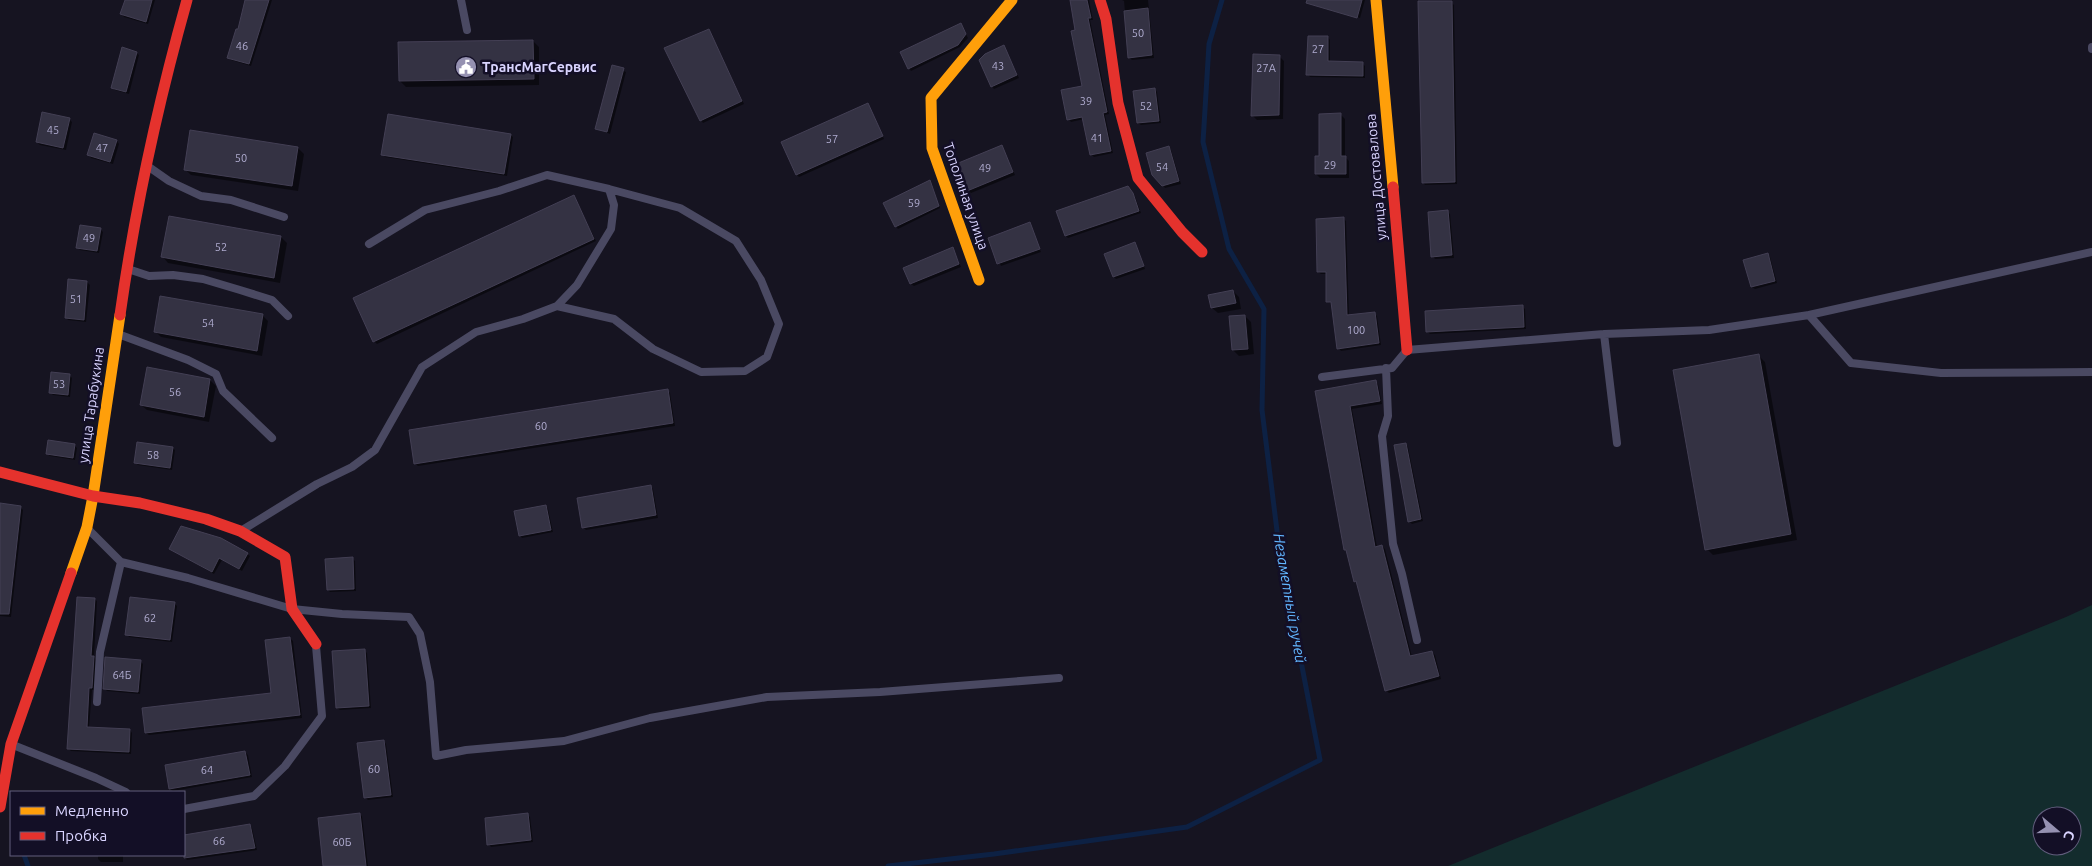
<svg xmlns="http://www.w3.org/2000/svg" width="2092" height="866" font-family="Ubuntu,sans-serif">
  <rect width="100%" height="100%" fill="#161421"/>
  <!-- green -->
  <path fill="#132c2d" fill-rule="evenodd" d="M2092 605V866H1448L2066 617ZM2042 816H2072V846H2042Z"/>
  <!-- shadow -->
  <path fill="#0007" d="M126 0H155L148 24 124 17 122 14Z
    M246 0H272L251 66 231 60 229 57 238 31Z
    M1071 0H1089L1093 20H1090L1109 114 1105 115 1113 153 1094 157 1091 154 1084 119 1071 122 1069 119 1083 87Z
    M1122 0H1148L1154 58 1132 60 1129 57 1124 1Z
    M1328 0H1365L1360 18 1327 8V10L1326 8Z
    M1451 2 1454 5 1457 184 1425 185 1423 182Z
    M961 25 968 38 960 47 911 71 909 68Z
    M709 30 744 104 703 123 701 120Z
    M1328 37 1330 40V62L1362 63 1365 66V78L1310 77 1308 74Z
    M533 41 539 47V85L406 87 400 81Z
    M1004 47 1019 78 994 89 992 86Z
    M136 53 139 55 129 94 115 90 113 88Z
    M1279 56 1284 61 1283 119 1257 120 1252 115Z
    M613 66 626 72 610 134 596 128Z
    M1155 89 1157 92 1161 123 1141 125 1138 123Z
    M868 105 884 139 799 177 797 175Z
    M1341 115 1345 119V157L1349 161V178H1320L1316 174 1320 157Z
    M69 119 72 122 66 150 40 145 37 142Z
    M510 135 513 137 507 176 385 157 383 154Z
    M117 141 119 144 113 164 91 158 89 155Z
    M1002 147 1015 175 971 193 968 190Z
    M298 148 304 154 298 191 191 175 185 169Z
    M1168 148 1171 150 1181 184 1165 188 1163 185Z
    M929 182 940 208 898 229 896 226Z
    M1130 190 1135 197 1141 213 1068 238 1066 236Z
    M573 196 596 241 377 344 374 341Z
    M1448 212 1450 214 1454 258 1435 259 1433 256Z
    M170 217 281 237 287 243 280 283 168 263 163 257Z
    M1343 218 1346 221 1349 316 1374 313 1377 316 1381 345 1341 351 1339 348 1333 304 1327 301V274H1321L1318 272Z
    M1029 224 1041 252 1001 266 989 238Z
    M100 229 103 232 99 253 80 250 78 247Z
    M1135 244 1145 269 1116 279 1114 277Z
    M953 249 961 267 914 286 911 284 905 269Z
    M1767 254 1770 257 1777 283 1755 289 1752 287Z
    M87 282 90 285 86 322 68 320 66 317Z
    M1233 291 1239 297 1241 309 1218 313 1212 308Z
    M1522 306 1525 309 1526 329 1430 334 1427 331Z
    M262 315 268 321 262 356 161 337 155 331Z
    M1245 316 1251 322 1254 354 1239 356 1233 350Z
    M1759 356 1765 362 1797 540 1713 555 1707 549Z
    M70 376 72 378 70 397 53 395 50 392Z
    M210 380 216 386 209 422 147 410 141 405Z
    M1375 381 1378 384 1382 404 1352 409 1377 547 1382 546 1385 549 1412 657 1432 652 1435 655 1441 679 1389 693 1386 690 1358 584 1355 581 1348 553 1345 550 1317 392Z
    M667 390 670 393 675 426 418 466 415 463Z
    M1406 444 1408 447 1423 521 1412 524 1409 521Z
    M74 445 77 448 75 460 50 456 47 454Z
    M172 448 175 450 172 470 138 465 136 463Z
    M651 486 653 489 658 518 586 530 583 527Z
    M546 506 548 509 553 532 522 538 520 535Z
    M0 508H21L23 510 11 617 0 616Z
    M170 549 247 554 250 556 242 571 222 560 214 574Z
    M352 558 355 561 356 591 330 592 328 590Z
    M94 599 97 601 94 657 96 660 94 690H92L89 728 130 730 132 733 131 754 71 751 68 748Z
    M174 603 177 606 172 642 129 637 127 634Z
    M290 638 293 641 302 718 149 735 146 733 272 694Z
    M364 650 367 653 371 708 340 710 337 708Z
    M140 661 143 664 140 694 107 691 105 689Z
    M384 741 386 744 393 797 368 800 365 797Z
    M245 752 248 755 252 777 173 791 170 789Z
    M359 814 362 816 368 866H324Z
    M528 815 530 817 533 842 491 847 489 844Z
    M250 826 252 828 257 850 187 860 185 858 184 836Z
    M98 855H123V862H101L98 859Z"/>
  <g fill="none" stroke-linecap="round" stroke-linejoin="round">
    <!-- stream -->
    <path stroke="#0d2144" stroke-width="5" d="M24 855 28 866
      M888 866 994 854 1187 827 1320 760 1279 547 1262 410 1264 309 1229 249 1203 142 1209 44 1222 0"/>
  </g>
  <!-- building -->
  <path fill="#343243" stroke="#433f54" d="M125 0H152L146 22 120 14Z
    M245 0H269L249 64 227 58 236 29H238Z
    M1070 0H1087L1091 18H1088L1107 112 1103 113 1111 151 1090 155 1082 117 1067 120 1061 90 1082 86 1071 31 1075 30Z
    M1307 0H1362L1357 18 1306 3Z
    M1418 1H1452L1455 182 1422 183Z
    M1148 8 1152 55 1128 58 1124 11Z
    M961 23 966 34 958 45 908 69 900 52Z
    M709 29 742 101 700 121 664 48Z
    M1308 36H1328V61L1363 62V76L1306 75Z
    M533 40 534 79 399 81 398 42Z
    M1004 45 1017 75 991 87 979 60 985 54Z
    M122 47 137 52 126 92 111 88Z
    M1253 54 1280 55 1279 115 1251 116Z
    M612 65 624 68 607 132 595 129Z
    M1155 88 1159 121 1137 123 1133 91Z
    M868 103 883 136 796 175 781 142Z
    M42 112 70 118 63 148 36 142Z
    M1341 113V156H1346V174H1315V156H1319V114Z
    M388 114 511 134 504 174 381 155Z
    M190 130 298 147 292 186 184 170Z
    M94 133 117 140 110 162 87 155Z
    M1002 145 1013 172 967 191 956 164Z
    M1169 146 1179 181 1162 186 1152 175 1146 153Z
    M930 180 939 206 895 227 883 203Z
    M1128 186 1133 193 1139 211 1065 236 1056 211Z
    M574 195 594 239 373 342 353 298Z
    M1448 210 1452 255 1431 257 1428 212Z
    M169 216 281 236 274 278 161 257Z
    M1344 217 1347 315 1375 312 1379 343 1337 349 1331 302H1326V272H1317L1316 219Z
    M1030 222 1040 249 997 264 988 238Z
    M80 225 101 228 97 251 76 248Z
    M1135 242 1144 266 1113 277 1104 254Z
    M953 247 959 264 910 284 903 268Z
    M1768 253 1775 281 1751 287 1743 260Z
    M68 279 87 281 84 320 65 318Z
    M1233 290 1236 303 1211 308 1208 295Z
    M160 296 263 314 257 351 154 332Z
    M1523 305 1524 327 1426 332 1425 311Z
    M1245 315 1248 349 1232 350 1229 316Z
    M1759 354 1791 534 1705 550 1673 370Z
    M147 367 210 379 204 417 140 405Z
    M51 372 70 374 68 395 49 393Z
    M1376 380 1380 401 1350 406 1375 547 1382 545 1410 656 1432 651 1439 676 1385 691 1356 581 1354 582 1346 550H1344L1315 391Z
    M668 389 673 423 414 464 409 430Z
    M48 440 75 444 73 458 46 454Z
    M137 442 173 447 170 468 134 463Z
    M1406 443 1421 519 1408 522 1394 445Z
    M651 485 656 515 582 528 577 498Z
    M0 503 21 506 9 614H0Z
    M546 505 551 530 519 536 514 511Z
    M181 526 221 538 248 553 239 569 219 558 212 572 169 549Z
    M353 557 354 589 327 590 325 559Z
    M77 597 95 598 91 656H94L92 688H89L87 727 130 729 129 752 67 749Z
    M130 597 175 602 170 640 125 635Z
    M290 637 300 715 145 733 142 708 271 693 265 640Z
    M365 649 369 706 336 708 332 651Z
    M105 657 141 660 138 692 103 689Z
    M384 740 391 795 364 798 357 743Z
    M245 751 250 775 169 789 165 765Z
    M360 813 366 866H323L318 818Z
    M528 813 531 840 487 845 485 818Z
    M250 824 255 848 184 858V835Z"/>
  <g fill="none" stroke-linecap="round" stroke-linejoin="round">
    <!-- lane -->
    <path stroke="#4a4962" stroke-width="8" d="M461 0 467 30
      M2092 47V49
      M149 167 169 181 201 196 231 200 284 217
      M128 269 149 276 173 275 203 279 240 290 272 300 288 316
      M557 306 614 319 653 349 701 372 745 371 767 357 779 324 761 280 736 241 680 208 609 189
      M1809 315 2092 252
      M118 334 188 360 216 374 223 391 272 438
      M1604 334 1617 443
      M1386 368 1388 416 1382 436 1393 544 1402 574 1417 640
      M1322 377 1392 368 1407 350 1604 334 1709 330 1809 315 1851 363 1941 373 2092 372
      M244 529 317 484 352 467 375 450 422 367 476 332 523 319 557 306 577 285 611 229 614 205 609 189 547 175 499 191 425 210 369 244
      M89 530 121 562 100 652 97 702
      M121 562 188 578 292 609 342 614 409 617 420 634 430 682 436 756 466 750 564 741 650 718 767 697 880 692 1059 678
      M13 745 96 778 126 792
      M184 809 254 796 285 766 322 716 316 646"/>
    <!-- slow -->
    <path stroke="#ff9f0a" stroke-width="11" d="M1376 0 1393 187
      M979 280 932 148 931 98 1012 0
      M71 573 87 527 93 496 120 315"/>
    <!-- jam -->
    <path stroke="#e5322d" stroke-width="11" d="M1100 0 1106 19 1118 103 1138 178 1182 232 1202 252
      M1393 187 1407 350
      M120 315C135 209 158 103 187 0
      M0 472 93 496 140 503 206 519 240 531 285 557 292 609 316 644
      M0 807 11 744 71 573"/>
  </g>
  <!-- icons -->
  <defs>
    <g id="civic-disc" transform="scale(1.125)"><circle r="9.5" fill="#9591b1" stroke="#130f26"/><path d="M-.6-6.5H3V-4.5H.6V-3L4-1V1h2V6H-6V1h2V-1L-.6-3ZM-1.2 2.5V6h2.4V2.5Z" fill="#fff"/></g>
  </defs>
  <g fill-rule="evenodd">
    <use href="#civic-disc" x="466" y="67"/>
  </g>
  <g text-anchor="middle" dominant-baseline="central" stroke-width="5" stroke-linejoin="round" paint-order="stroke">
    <!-- number labels -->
    <g font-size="11" fill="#b0acd0">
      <text x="1138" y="33">50</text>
      <text x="242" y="46">46</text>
      <text x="1318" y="49">27</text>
      <text x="998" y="66">43</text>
      <text x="1266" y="68">27А</text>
      <text x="1086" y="101">39</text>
      <text x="1146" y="106">52</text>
      <text x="53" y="130">45</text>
      <text x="1097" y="138">41</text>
      <text x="832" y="139">57</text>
      <text x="102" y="148">47</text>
      <text x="241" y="158">50</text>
      <text x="1330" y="165">29</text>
      <text x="1162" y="167">54</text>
      <text x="985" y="168">49</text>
      <text x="914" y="203">59</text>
      <text x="89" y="238">49</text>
      <text x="221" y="247">52</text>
      <text x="76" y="299">51</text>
      <text x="208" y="323">54</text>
      <text x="1356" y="330">100</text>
      <text x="59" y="384">53</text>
      <text x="175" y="392">56</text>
      <text x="541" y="426">60</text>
      <text x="153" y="455">58</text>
      <text x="150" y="618">62</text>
      <text x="122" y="675">64Б</text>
      <text x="374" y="769">60</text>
      <text x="207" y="770">64</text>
      <text x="219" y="841">66</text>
      <text x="342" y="842">60Б</text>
    </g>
    <!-- poi labels -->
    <g font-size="14" font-weight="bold" fill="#d9d4ff" stroke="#130f26" text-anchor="start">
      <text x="482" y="67">ТрансМагСервис</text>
    </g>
    <!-- street labels -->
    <g font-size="14" fill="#d9d4ff" stroke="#130f26">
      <text transform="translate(1376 177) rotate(-95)">улица Достовалова</text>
      <text transform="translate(966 196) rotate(71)">Тополиная улица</text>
      <text transform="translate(91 405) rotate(-82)">улица Тарабукина</text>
    </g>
    <!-- water labels -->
    <g font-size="15" font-style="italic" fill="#62b6ff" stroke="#130f26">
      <text transform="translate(1290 598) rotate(80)">Незаметный ручей</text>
    </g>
  </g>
  <!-- legend -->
  <rect x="10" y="791" width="175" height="65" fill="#130f26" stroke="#625e7d"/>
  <rect x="20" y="807" width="25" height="8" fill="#ff9f0a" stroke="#625e7d"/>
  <text x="55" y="816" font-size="15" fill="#d9d4ff">Медленно</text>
  <rect x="20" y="832" width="25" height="8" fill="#e5322d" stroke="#625e7d"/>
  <text x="55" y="841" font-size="15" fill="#d9d4ff">Пробка</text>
  <!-- north arrow -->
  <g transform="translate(2057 831) rotate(109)"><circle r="24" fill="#130f26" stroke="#625e7d"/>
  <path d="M0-4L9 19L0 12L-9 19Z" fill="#9591b1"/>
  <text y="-8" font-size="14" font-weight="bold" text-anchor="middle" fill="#d9d4ff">С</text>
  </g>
</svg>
